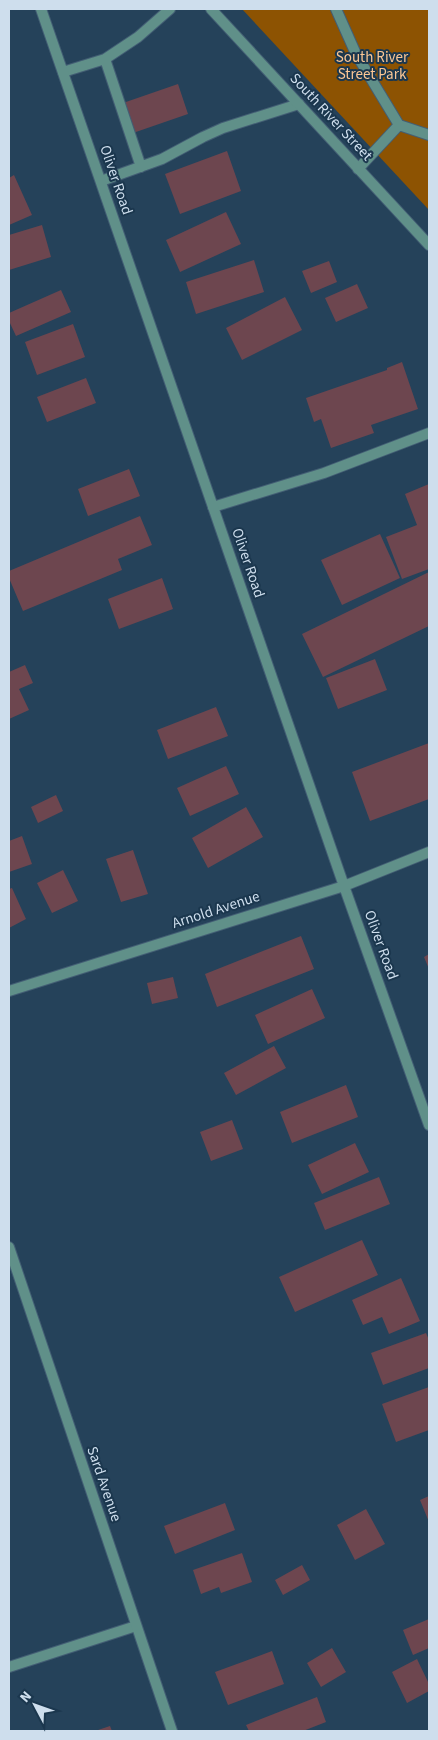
<svg xmlns="http://www.w3.org/2000/svg" width="438" height="1740" font-family="'Source Sans 3',sans-serif">
  <rect width="100%" height="100%" fill="#25425a"/>
  <!-- green -->
  <path fill="#8d5302" d="M242 9H429V210Z"/>
  <!-- building -->
  <path fill="#6d464f" d="M178 84 188 114 133 133 123 103Z
    M227 151 241 191 180 214 165 174Z
    M14 175 32 215 9 225V178Z
    M226 212 241 244 180 272 166 240Z
    M42 225 51 257 9 270V235Z
    M254 260 264 292 196 314 186 282Z
    M329 261 337 282 311 293 302 271Z
    M357 284 368 308 336 322 325 298Z
    M61 290 71 312 16 336 9 321V313Z
    M285 297 302 330 242 360 226 328Z
    M73 324 85 357 37 375 25 342Z
    M402 362 418 409 371 425 374 433 331 448 321 419 314 422 306 398 387 370V368Z
    M86 378 96 403 47 422 37 397Z
    M129 469 140 496 88 516 78 489Z
    M429 484V569L402 579 386 537 417 525 405 494Z
    M140 516 152 545 118 559 122 570 23 611 9 578V571Z
    M380 534 400 578 342 605 321 560Z
    M429 572V626L323 677 302 634Z
    M162 578 173 609 119 629 108 599Z
    M375 659 387 690 338 709 326 678Z
    M25 665 33 683 19 689 29 710 9 719V672Z
    M216 707 228 736 168 759 157 730Z
    M429 743V799L370 821 352 772Z
    M226 766 239 794 190 816 177 788Z
    M56 795 63 811 38 823 31 807Z
    M246 807 263 837 208 868 192 838Z
    M22 836 32 864 9 872V841Z
    M133 850 148 894 121 902 106 859Z
    M63 870 78 901 52 913 37 883Z
    M12 888 26 919 9 928V889Z
    M301 936 314 969 217 1007 205 974Z
    M429 954V969L424 957Z
    M173 977 178 998 152 1004 147 983Z
    M312 989 325 1018 268 1044 255 1015Z
    M274 1046 286 1068 236 1095 224 1073Z
    M346 1085 358 1117 292 1143 280 1112Z
    M232 1120 243 1149 211 1161 200 1132Z
    M355 1143 369 1172 322 1194 308 1165Z
    M379 1177 390 1204 325 1230 314 1203Z
    M362 1240 378 1275 295 1312 279 1277Z
    M401 1278 420 1321 389 1334 382 1317 363 1325 352 1300Z
    M426 1333 429 1340V1368L383 1385 371 1353Z
    M429 1387V1430L396 1442 382 1404Z
    M429 1496V1522L420 1500Z
    M225 1503 235 1530 175 1554 164 1526Z
    M366 1509 385 1544 355 1560 337 1525Z
    M242 1553 252 1582 221 1593 219 1587 201 1594 193 1570Z
    M302 1565 310 1580 283 1595 275 1580Z
    M429 1619V1648L413 1655 403 1630Z
    M332 1648 346 1672 321 1687 307 1663Z
    M272 1651 284 1684 228 1705 215 1672Z
    M417 1659 429 1684V1691L407 1703 392 1672Z
    M317 1697 326 1722 303 1731H249L246 1725Z
    M110 1726 112 1731H95Z"/>
  <g fill="none" stroke-linecap="round" stroke-linejoin="round">
    <!-- service casing -->
    <g stroke="#435e74" stroke-width="12">
      <path id="service" d="M336 9 356 54 399 125 358 169
        M105 59 138 37 170 9
        M63 72 105 59 141 167
        M399 125 429 135
        M101 181 162 159 203 137 223 128 299 104
        M213 507 324 473 429 433
        M9 1667 136 1626"/>
    </g>
    <!-- minor casing -->
    <g stroke="#435e74" stroke-width="12">
      <path id="minor" d="M41 9 344 886 429 1125
        M9 991 344 886 429 852
        M9 1247 172 1731"/>
    </g>
    <!-- tertiary casing -->
    <g stroke="#435e74" stroke-width="12">
      <path id="tertiary" d="M211 9 429 245"/>
    </g>
    <!-- service -->
    <use href="#service" stroke="#609089" stroke-width="10"/>
    <!-- minor -->
    <use href="#minor" stroke="#609089" stroke-width="10"/>
    <!-- tertiary -->
    <use href="#tertiary" stroke="#609089" stroke-width="10"/>
  </g>
  <g text-anchor="middle" dominant-baseline="central" stroke-width="4" stroke-linejoin="round" paint-order="stroke">
    <!-- park labels -->
    <g font-size="15" fill="#fbc795" stroke="#1b374e">
      <text x="372" y="57">South River<tspan x="372" dy="17">Street Park</tspan></text>
    </g>
    <!-- street labels -->
    <g font-size="15" fill="#cedeed" stroke="#1b374e">
      <text transform="translate(331 117) rotate(47)">South River Street</text>
      <text transform="translate(116 180) rotate(71)">Oliver Road</text>
      <text transform="translate(248 563) rotate(71)">Oliver Road</text>
      <text transform="translate(216 910) rotate(-18)">Arnold Avenue</text>
      <text transform="translate(381 945) rotate(70)">Oliver Road</text>
      <text transform="translate(104 1484) rotate(71)">Sard Avenue</text>
    </g>
  </g>
  <!-- border -->
  <rect width="438" height="1740" fill="none" stroke="#cedeed" stroke-width="20"/>
  <!-- north arrow -->
  <g transform="translate(35 1705) rotate(311)" stroke="#1b374e" stroke-width="4" paint-order="stroke">
  <path d="M0-4L9 19L0 12L-9 19Z" fill="#cedeed"/>
  <text y="-8" font-size="14" font-weight="bold" text-anchor="middle" fill="#cedeed">N</text>
  </g>
</svg>
